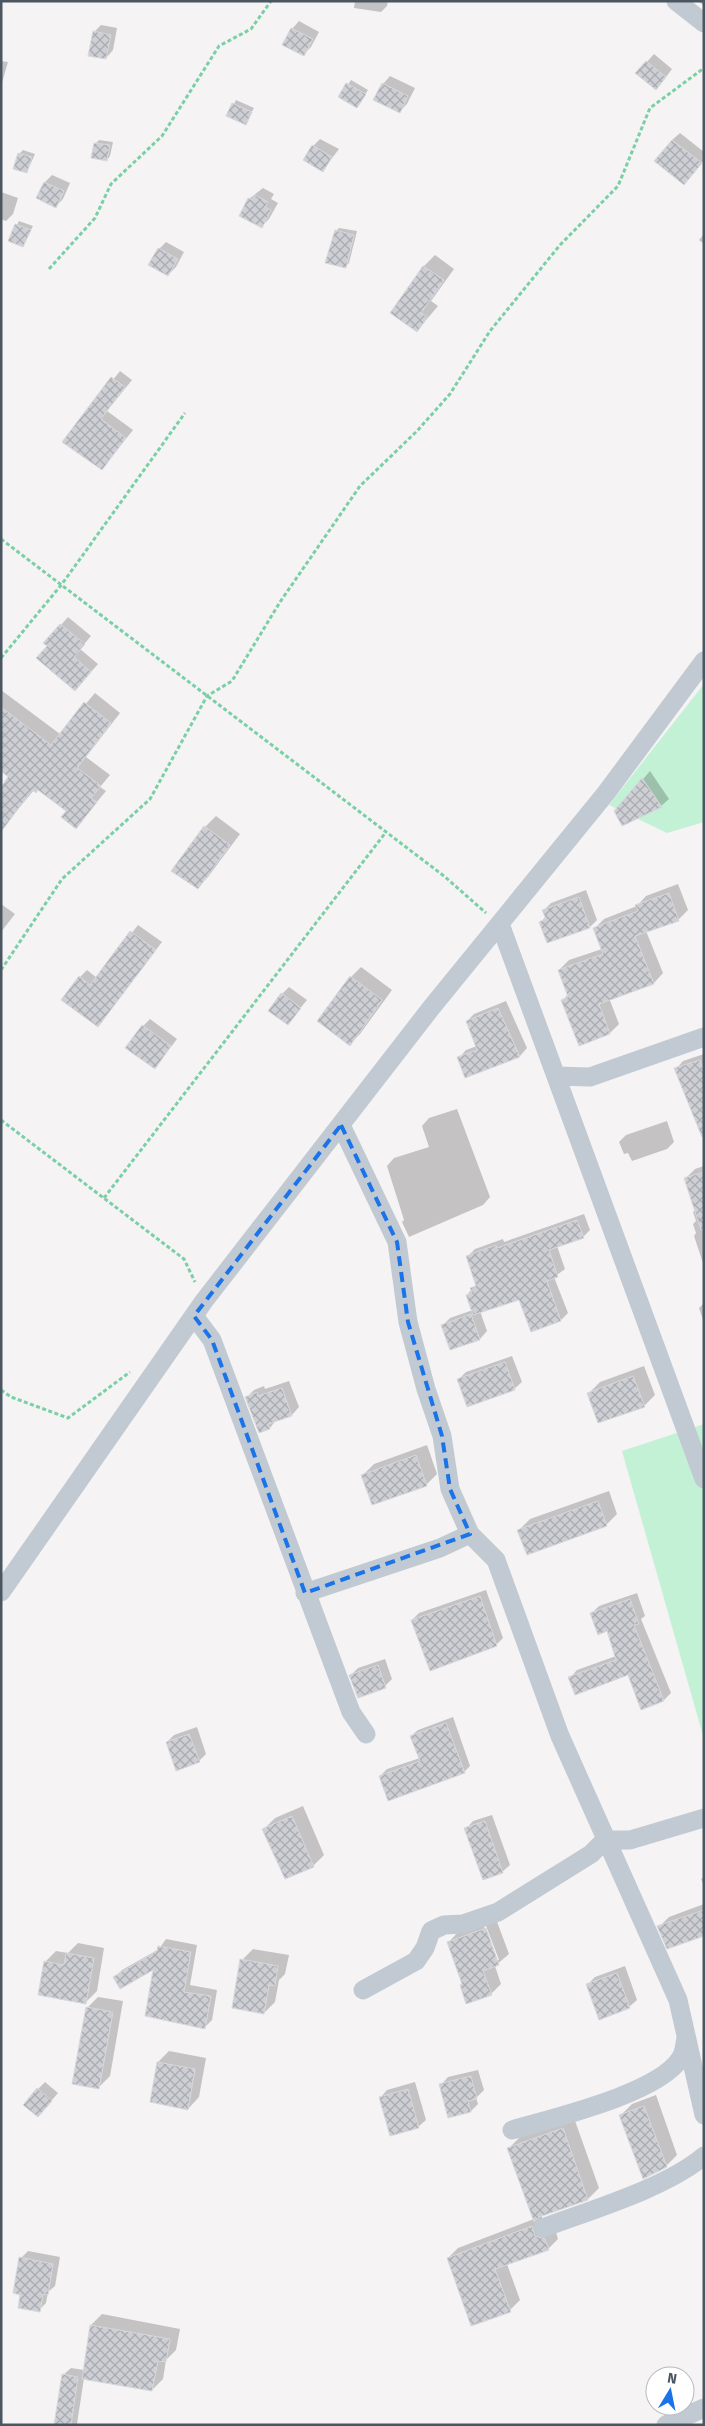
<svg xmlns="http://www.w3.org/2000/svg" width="705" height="2426" font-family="'Fira Sans',sans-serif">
  <defs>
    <pattern id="building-cross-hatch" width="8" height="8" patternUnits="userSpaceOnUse" patternTransform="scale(1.25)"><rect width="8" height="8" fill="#cdcfd5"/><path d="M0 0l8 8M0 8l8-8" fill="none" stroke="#a8abb0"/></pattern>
  </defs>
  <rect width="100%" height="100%" fill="#f5f3f3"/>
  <!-- green -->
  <path fill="#c3f1d5" d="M704 684V822L667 833 609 805Z
    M704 1424V1739L622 1451Z"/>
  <!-- shadow -->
  <path fill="#0003" d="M355 1H388L387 6 381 12 354 8Z
    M698 1H704V6Z
    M299 21 319 32 311 47 304 54 292 29Z
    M101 25 117 28 113 50 106 58 94 32Z
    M654 54 672 69 663 81 637 73Z
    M1 61 8 62 1 86Z
    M390 76 415 88 407 104 400 111 383 84Z
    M351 80 368 90 357 107 340 97Z
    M236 100 254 108 245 124 228 116Z
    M680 133 704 152V160L684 183 672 140Z
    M320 139 339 149 323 170 313 146Z
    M99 140 113 142 110 156 107 160 96 143Z
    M23 150 35 154 27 172 19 154Z
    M52 175 70 183 63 199 56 206 38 198 45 182Z
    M263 188 274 194 271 199 278 203 269 219 262 226 249 199Z
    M1 192 18 198 13 214 6 221 1 219Z
    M19 221 33 226 23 246 9 240Z
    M339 228 357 231 349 263 346 266 336 231Z
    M704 234V244L699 240Z
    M166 242 184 252 176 267 168 275 159 249Z
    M435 255 454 269 431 301 438 306 417 331 392 313 424 266Z
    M120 371 132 380 107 411 133 430 102 469 64 441Z
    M68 617 91 636 80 649 98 664 82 682 45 643Z
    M1 690 60 734 95 693 120 713 86 757 110 775 100 787 106 791 76 827 67 811 38 789 34 790 1 830 10 776 1 770Z
    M650 771 669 799 661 806 623 824 615 812Z
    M216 816 240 834 208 877 197 888 205 827Z
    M678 884 688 910 678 920 646 931 663 973 654 983 609 998 619 1024 610 1033 580 1045 563 1000 568 994 559 970 569 960 602 949 594 929 604 919 637 906 646 896Z
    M586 890 597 920 590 927 548 942 541 922 546 916 544 910 551 903Z
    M1 904 15 914 1 932Z
    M138 925 162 942 98 1025 80 977 87 970 97 978Z
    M361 967 392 990 360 1034 350 1044 351 977Z
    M289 987 307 1000 287 1024 282 994Z
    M506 1001 527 1048 520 1056 466 1077 459 1058 466 1050 477 1046 467 1021 474 1014Z
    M150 1019 177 1039 155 1068 143 1026Z
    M704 1054V1140L676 1069 683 1061Z
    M457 1109 490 1197 483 1205 409 1237 402 1222 404 1220 387 1166 394 1158 429 1147 422 1126 429 1118Z
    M667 1121 674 1142 667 1149 632 1161 628 1153 624 1154 619 1142 626 1135Z
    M704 1166V1266L694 1236 696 1233 693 1224 696 1221 693 1212 696 1209 685 1179 695 1169Z
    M584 1214 590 1230 583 1237 557 1246 565 1269 554 1277 568 1313 561 1320 520 1299 480 1311 487 1331 480 1339 451 1349 443 1325 450 1318 473 1310 467 1295 477 1283 468 1256 475 1249 503 1239 504 1242Z
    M704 1303V1323L699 1308Z
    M512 1356 522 1382 514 1389 458 1380 466 1372Z
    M644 1366 655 1395 644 1406 589 1393 600 1382Z
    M289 1381 299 1407 292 1415 276 1420 270 1428 247 1397 254 1390 264 1386 265 1389Z
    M427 1445 437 1474 426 1485 363 1475 374 1464Z
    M609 1491 617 1514 606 1525 519 1530 530 1519Z
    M486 1590 503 1638 496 1645 412 1620 419 1613Z
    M637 1593 645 1616 641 1619 671 1693 664 1700 629 1674 570 1678 577 1670 616 1656 608 1630 592 1613 599 1606Z
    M385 1659 392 1679 385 1686 351 1675 358 1668Z
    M453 1717 470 1766 464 1772 380 1776 387 1769 420 1758 411 1736 418 1730Z
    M197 1727 206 1754 199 1761 167 1742 174 1735Z
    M303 1806 324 1855 313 1866 264 1829 275 1818Z
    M492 1815 510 1865 502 1872 466 1829 473 1821Z
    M704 1877V1886L701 1879Z
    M704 1904V1935L659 1927 669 1917Z
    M496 1919 509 1954 495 1966 501 1984 491 1994 463 1983 448 1943 458 1932 483 1924 496 1960H499L485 1923Z
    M166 1939 197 1945 190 1985 217 1990 212 2020 205 2027 154 1968 115 1977 122 1970 159 1949Z
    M78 1943 104 1948 97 1991 86 2002 45 1962 56 1951 68 1953Z
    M253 1949 289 1955 285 1974 279 1980 275 2002 264 2013 242 1960Z
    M625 1966 637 2000 629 2007 588 1984 595 1977Z
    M98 1997 123 2001 110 2076 99 2087 87 2008Z
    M169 2051 206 2058 199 2097 188 2109 151 2102 158 2062Z
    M478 2070 484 2090 476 2098 478 2104 471 2111 441 2085 448 2077Z
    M45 2082 58 2093 38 2116V2089Z
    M415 2082 426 2120 418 2127 380 2098 387 2090Z
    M656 2095 677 2155 666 2166 621 2115 632 2104Z
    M574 2118 599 2188 588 2199 542 2215V2222L555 2229 558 2239 548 2249 507 2264 520 2300 510 2310 448 2258 458 2248 534 2219 509 2148 520 2137Z
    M28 2251 60 2257 55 2286 48 2292 46 2303 39 2310 22 2294 21 2258Z
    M102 2314 180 2329 176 2350 166 2360 163 2379 152 2390 84 2378 77 2424 55 2425 63 2375 71 2368 84 2370 91 2325Z"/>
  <!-- building -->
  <path fill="url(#building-cross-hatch)" stroke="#d7d9de" d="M291 28 313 39 304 56 282 45Z
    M93 31 111 35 106 59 88 56Z
    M646 61 666 77 656 90 635 73Z
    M346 83 366 94 357 108 338 97Z
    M382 83 408 96 400 113 373 100Z
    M232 103 252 112 246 125 226 116Z
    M672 140 702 163 684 185 654 161Z
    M94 143 110 145 107 161 91 158Z
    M312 145 332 157 323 172 303 160Z
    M18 153 32 157 27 173 13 169Z
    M44 182 64 191 56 208 36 198Z
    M255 195 268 202 265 207 271 210 262 228 239 216 248 198 252 200Z
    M15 224 31 230 23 247 8 241Z
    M335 230 354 235 346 268 325 263Z
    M158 248 178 259 168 276 148 265Z
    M423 266 444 280 421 313 428 317 417 332 390 313Z
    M111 377 125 387 101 419 126 438 102 470 62 442Z
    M60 624 85 644 74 657 91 672 75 691 36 658 47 646 43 643Z
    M84 702 111 723 77 768 101 786 91 798 97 802 76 829 61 817 66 811 38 790 36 793 32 790 1 832V787L8 777 1 771V707L51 745Z
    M642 778 662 807 622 826 614 811Z
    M204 826 230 845 198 889 171 871Z
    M669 893 679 921 635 936 654 984 599 1004 610 1034 579 1046 561 1000 568 997 558 970 603 954 593 928 638 911 635 905Z
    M579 897 590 928 547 943 539 922 546 919 542 910Z
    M130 931 156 950 98 1027 61 1000 79 976 90 985Z
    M350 976 382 1000 350 1046 317 1021Z
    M281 993 301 1008 288 1025 268 1011Z
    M498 1008 520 1057 465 1078 457 1057 477 1050 466 1021Z
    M142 1025 171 1046 155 1069 125 1048Z
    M700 1060 704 1071V1136L702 1137 674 1068Z
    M704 1172V1229L701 1230 684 1178Z
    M577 1220 584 1238 549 1250 558 1277 547 1281 561 1321 531 1332 519 1300 473 1315 466 1295 472 1293 470 1288 476 1286 466 1256 496 1245 497 1248Z
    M471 1314 480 1340 450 1350 441 1325Z
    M505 1362 515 1390 467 1407 457 1379Z
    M633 1376 645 1407 598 1423 587 1393Z
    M282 1388 292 1416 268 1424 270 1429 259 1433 245 1397 257 1392 258 1396Z
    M416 1455 427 1486 372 1505 361 1475Z
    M598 1501 607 1526 527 1555 517 1530Z
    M480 1596 497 1646 430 1671 411 1620Z
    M630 1599 639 1624 634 1625 664 1701 641 1710 628 1675 575 1695 568 1677 616 1660 607 1631 598 1635 590 1613Z
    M378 1665 386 1688 358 1698 349 1675Z
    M446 1723 465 1773 388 1801 379 1776 420 1761 410 1736Z
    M189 1734 200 1762 176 1771 166 1742Z
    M292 1816 314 1867 285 1879 262 1829Z
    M485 1821 503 1873 483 1880 464 1828Z
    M704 1910V1936L667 1949 657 1926Z
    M486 1928 499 1965 483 1971 492 1995 466 2004 460 1985 462 1984 447 1942Z
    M158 1946 191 1952 184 1992 211 1996 205 2029 145 2016 153 1970 120 1989 113 1977 157 1951Z
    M66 1953 94 1958 86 2004 38 1995 44 1961 64 1965Z
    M240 1959 278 1966 275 1986 269 1985 264 2014 232 2008Z
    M617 1973 630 2008 599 2020 586 1984Z
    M86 2007 113 2012 99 2089 72 2084Z
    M157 2062 195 2069 188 2110 150 2102Z
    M471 2076 477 2099 468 2101 471 2112 448 2118 439 2084Z
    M37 2088 52 2101 38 2117 23 2105Z
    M408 2089 419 2128 390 2136 379 2097Z
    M644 2106 667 2167 643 2179 619 2115Z
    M563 2128 588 2200 539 2217 534 2222 507 2148Z
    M532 2226 535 2236 545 2239 549 2250 495 2269 511 2312 471 2326 447 2258Z
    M19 2257 53 2264 48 2295 43 2294 40 2312 18 2308 20 2295 13 2293Z
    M90 2325 170 2339 166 2362 158 2361 152 2391 82 2379Z
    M62 2374 78 2377 71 2425H54Z"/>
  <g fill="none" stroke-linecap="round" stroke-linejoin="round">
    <!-- path -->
    <path stroke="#7ad0a6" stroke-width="3" stroke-dasharray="4 2.5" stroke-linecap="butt" d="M49 269 95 218 111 184 162 136 219 46 251 29 271 1
      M1 539 444 876 486 913
      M1 658 62 584 185 413
      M1 970 62 879 150 799 207 696 232 681 280 602 360 486 417 431 450 394 490 331 560 245 618 186 650 108 704 68
      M1 1120 184 1259 195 1282
      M104 1198 386 832
      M1 1390 11 1397 68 1418 130 1372"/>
    <!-- minor -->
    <path stroke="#c1cad2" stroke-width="19" d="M676 1 704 23
      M500 924 704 1479
      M556 1076 590 1077 704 1037
      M341 1125 397 1242 408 1322 426 1389 442 1436 450 1489 470 1534 496 1560 560 1736 678 2000 704 2115
      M194 1316 212 1340 351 1712 366 1734
      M1 1592 204 1301 431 1008 606 793 704 661
      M305 1593 440 1548 470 1534
      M363 1990 416 1961 425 1948 431 1931 444 1925 463 1924 498 1912 591 1854 605 1840H630L704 1818
      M512 2130C552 2118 657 2094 680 2059 684 2054 685 2044 686 2037
      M543 2228C591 2210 666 2188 704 2156
      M666 2425 704 2408"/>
  </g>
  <!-- marked area -->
  <path fill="none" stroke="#1a73e8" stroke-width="4" stroke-dasharray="10 6" stroke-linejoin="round" d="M341 1125 397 1242 408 1322 442 1436 450 1489 470 1534 305 1593 212 1340 194 1316Z"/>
  <!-- border -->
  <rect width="705" height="2426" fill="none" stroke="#4a5661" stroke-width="5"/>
  <!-- north arrow -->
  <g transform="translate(670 2391) rotate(10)"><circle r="24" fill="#ffffff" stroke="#b7bbc0"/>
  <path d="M0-4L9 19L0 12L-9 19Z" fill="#1a73e8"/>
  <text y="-8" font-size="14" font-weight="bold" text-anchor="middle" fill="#4a5661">N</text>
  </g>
</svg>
